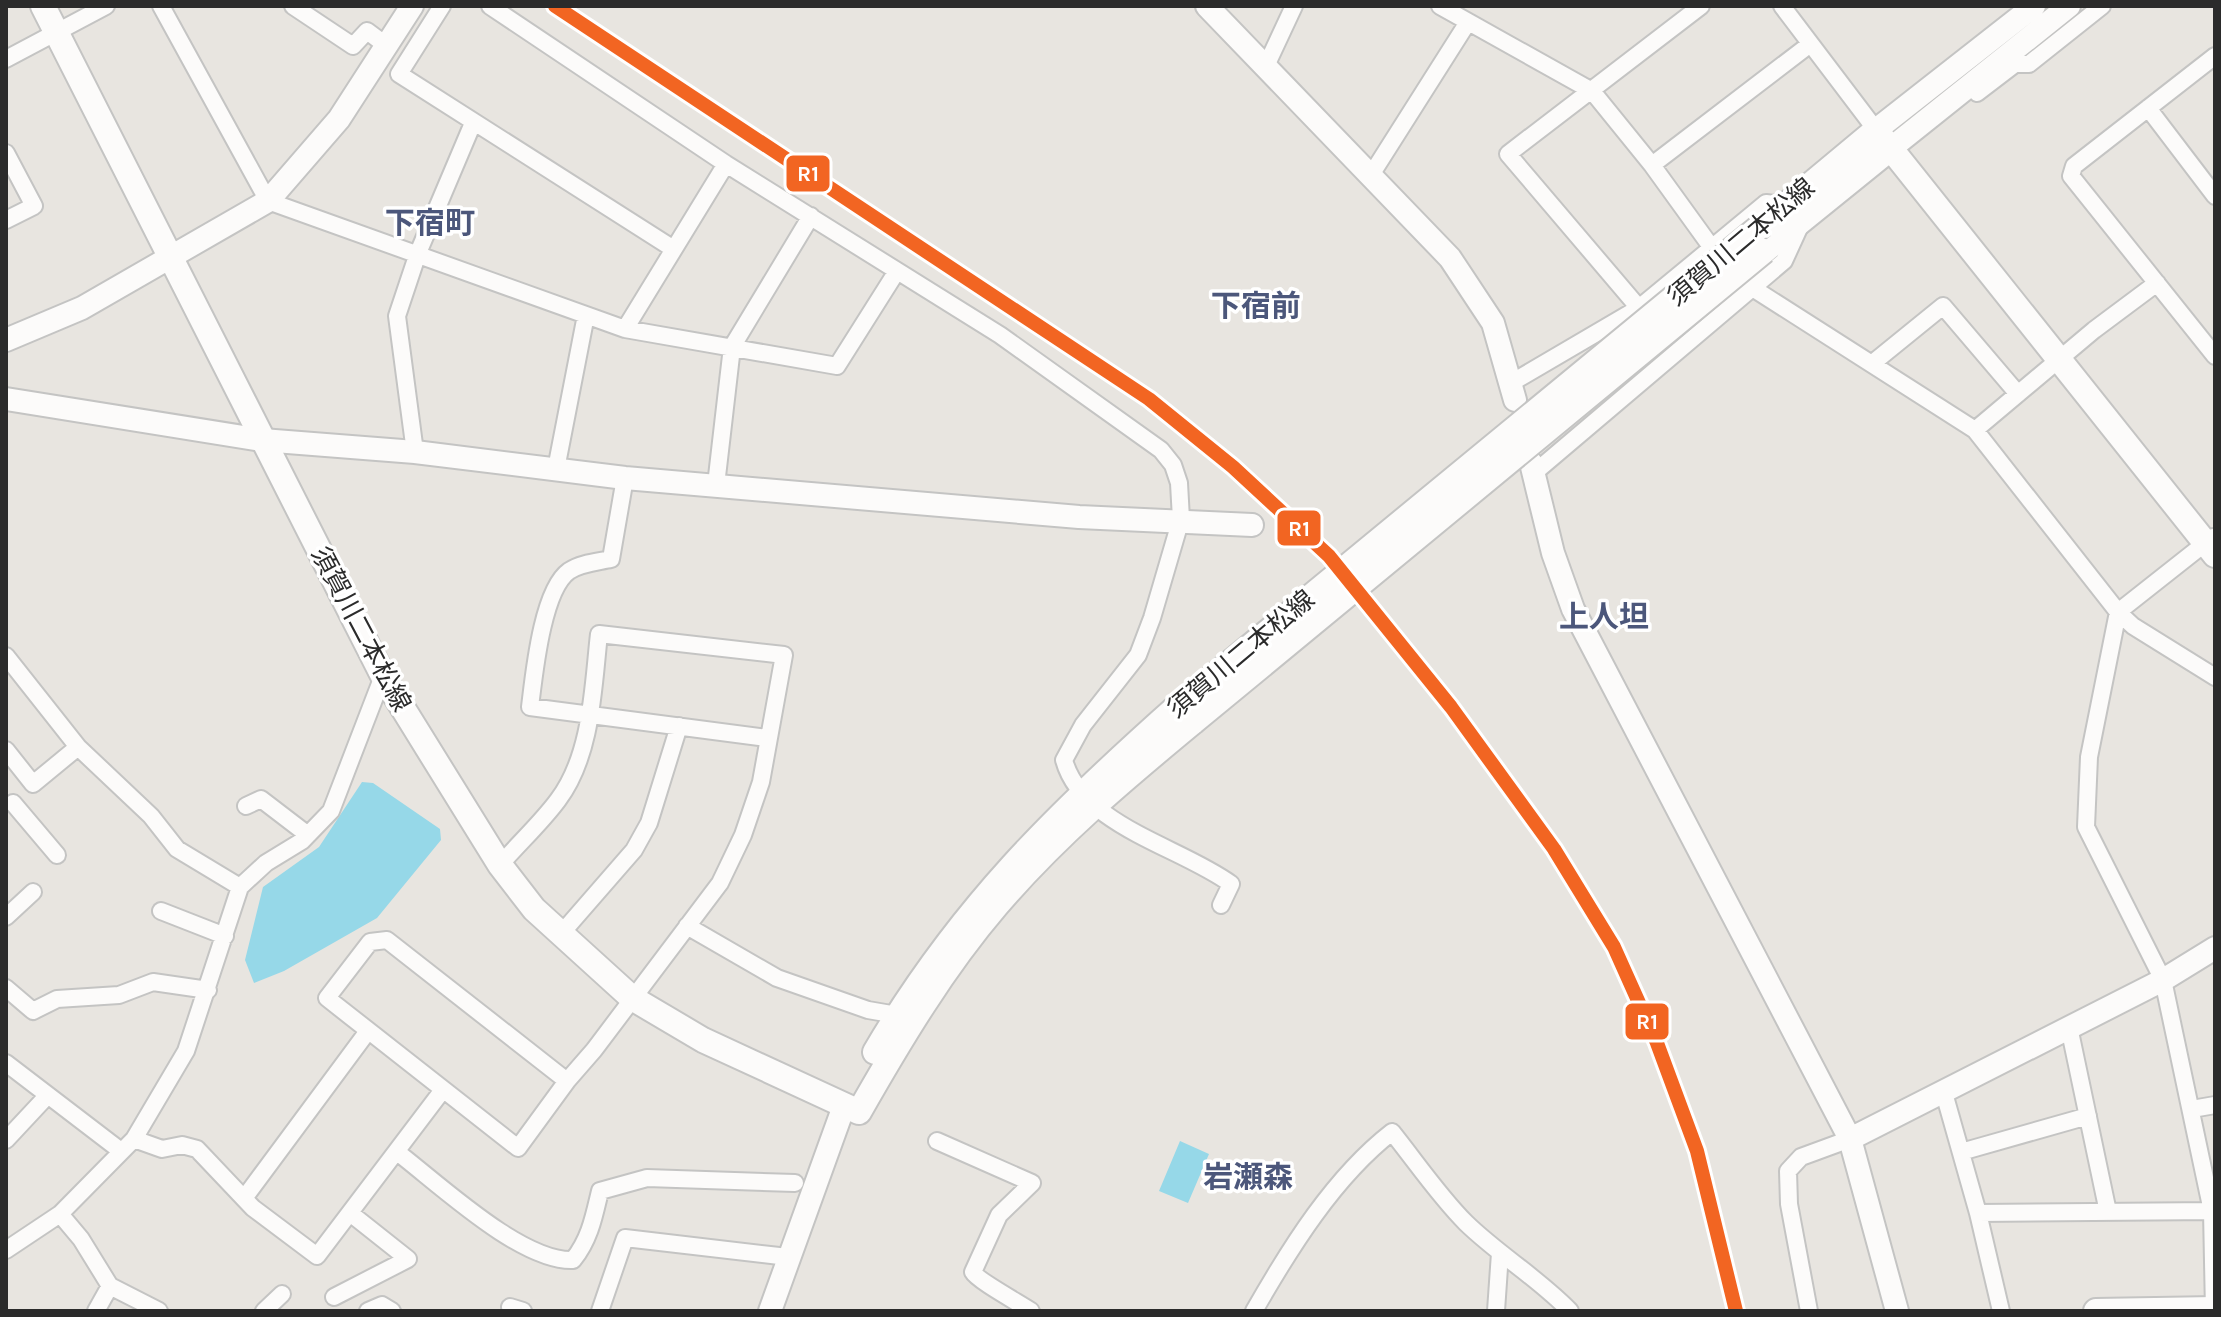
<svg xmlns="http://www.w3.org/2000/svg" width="2221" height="1317" font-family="Karla,'Noto Sans JP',sans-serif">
  <rect width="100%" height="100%" fill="#e8e5e0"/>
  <!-- water -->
  <path fill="#96d8e8" d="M362 782 373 783 440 829 441 840 377 918 284 971 254 983 245 960 263 887 319 847Z
    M1180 1141 1209 1154 1188 1203 1159 1191Z"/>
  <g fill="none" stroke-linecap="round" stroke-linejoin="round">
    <!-- minor casing -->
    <g stroke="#c4c4c3" stroke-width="20">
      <path id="minor" d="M161 6 268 201 625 329 837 366 897 271
        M293 6 353 46 367 31 387 46
        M442 6 399 74 672 248
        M490 6 726 164 1000 335 1161 450 1173 465 1179 483 1181 519 1152 618 1138 655 1083 725 1064 760C1082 826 1181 847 1231 884L1221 905
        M1440 6 1592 91 1652 165 1712 248
        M1782 6 1876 130
        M2215 56 2074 166 2071 176 2215 356
        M6 59 106 6
        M1266 66 1294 6
        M1977 93 2015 64H2029L2102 6
        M2148 108 2215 196
        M6 153 34 206 6 220
        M1652 165 1809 45
        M1371 175 1468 22
        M1751 287 1975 430 2118 612 2133 626 2215 677
        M1639 308 1508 154 1701 6
        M625 329 726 164
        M1874 362 1943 306 2018 394
        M1511 383 1639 308 1766 203 1784 205
        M1975 430 2094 330 2157 283
        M415 452 397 316 418 253 473 123
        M556 469 586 315
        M1534 473 1784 261 1800 226
        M625 478 611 559C597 562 581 563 569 571 542 590 534 675 530 707L767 738
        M716 485 732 347 811 216
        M2213 537 2118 612 2089 757 2086 827 2163 980 2212 1211 2214 1311
        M6 656 78 747
        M6 750 33 784 78 747 151 816 177 849 240 887
        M13 803 57 855
        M246 806 261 799 308 835
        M500 865C519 843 541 823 558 800 592 755 593 687 599 634L784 655 761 782 743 835 720 883 594 1050 567 1081 387 940 370 942 327 998 518 1148 567 1081
        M161 911 225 936
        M6 917 33 892
        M687 926 777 978 868 1010 897 1015
        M560 935 634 850 649 823 679 726
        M6 988 33 1011 57 999 119 995 153 982 208 990
        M2069 1027 2108 1212
        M6 1063 121 1151
        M1944 1093 1978 1213 2001 1311
        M2192 1109 2215 1105
        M134 1139 162 1149 182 1145 197 1149 253 1208 317 1256 442 1091
        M6 1140 48 1095
        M937 1141 1032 1183 999 1215 973 1272C977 1280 1019 1303 1031 1311
        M397 1152C439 1184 521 1262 573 1260 590 1239 594 1216 600 1191L647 1178 795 1183
        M1961 1152 2088 1116
        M245 1197 368 1031
        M1978 1213 2215 1211
        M60 1214 81 1239 110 1286 159 1311
        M6 1250 60 1214 134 1139 186 1051 240 887 266 863 302 841 331 811 383 676
        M334 1297 408 1259 350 1213
        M510 1307 523 1311
        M96 1311 110 1286
        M264 1311 282 1294
        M368 1311 382 1305 392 1311
        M600 1311 625 1238 788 1257
        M1254 1311C1290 1248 1334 1177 1392 1132 1416 1162 1439 1196 1466 1223 1499 1255 1538 1278 1570 1311
        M1496 1311 1500 1253
        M1809 1311 1789 1204 1788 1171 1801 1157 1850 1139"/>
    </g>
    <!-- tertiary casing -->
    <g stroke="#c4c4c3" stroke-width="26">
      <path id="tertiary" d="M1207 6 1450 258 1493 323 1515 400
        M1876 130 2034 6
        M1890 149 2069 6
        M6 340 82 308 268 201 339 119 412 6
        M6 399 262 440 415 452 625 478 1079 517 1252 525
        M1531 463 1553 553 1573 609 1850 1139 1897 1311
        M1850 1139 2163 980 2215 948
        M770 1311 844 1106"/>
    </g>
    <!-- secondary casing -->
    <g stroke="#c4c4c3" stroke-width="28">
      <path id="secondary" d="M43 6 383 676 500 865 534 909 632 998 703 1040 859 1112C900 1040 943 968 997 905 1056 836 1124 779 1193 722
        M1762 225 1876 130 2215 555
        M1764 251 1890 149
        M875 1052C960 908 1055 815 1179 705
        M2096 1311 2215 1309"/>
    </g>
    <!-- minor -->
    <use href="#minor" stroke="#fcfbfa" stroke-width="16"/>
    <!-- tertiary -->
    <use href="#tertiary" stroke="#fcfbfa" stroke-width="22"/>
    <!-- secondary -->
    <use href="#secondary" stroke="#fcfbfa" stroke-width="24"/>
    <!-- secondary-bridge casing -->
    <g stroke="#c4c4c3" stroke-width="28" stroke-linecap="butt">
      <path id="secondary-bridge" d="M1179 705 1762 225
        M1193 722 1764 251"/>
    </g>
    <!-- secondary-bridge -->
    <use href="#secondary-bridge" stroke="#fcfbfa" stroke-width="24"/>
    <!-- rail-1 casing -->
    <g stroke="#fff" stroke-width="20">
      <path id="rail-1" d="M555 6 1149 399 1233 467 1329 556 1451 707 1554 849 1614 947 1657 1043 1697 1151 1736 1311"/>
    </g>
    <!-- rail-1 -->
    <use href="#rail-1" stroke="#f26522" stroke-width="14"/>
  </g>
  <g text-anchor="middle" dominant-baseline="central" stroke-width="7" stroke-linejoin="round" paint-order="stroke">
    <!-- street labels -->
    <g font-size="26" fill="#2b2b2b" stroke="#fff">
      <text transform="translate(1741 242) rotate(-40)">須賀川二本松線</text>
      <text transform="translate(361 629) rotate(62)">須賀川二本松線</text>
      <text transform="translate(1241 654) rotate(-40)">須賀川二本松線</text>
    </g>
    <!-- quarter labels -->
    <g font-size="30" font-weight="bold" fill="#4c577b" stroke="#fff">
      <text x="430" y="223">下宿町</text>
      <text x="1256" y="306">下宿前</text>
      <text x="1604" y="617">上人坦</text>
      <text x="1248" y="1177">岩瀬森</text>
    </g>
  </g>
  <g stroke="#fff" stroke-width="3">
    <rect x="785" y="154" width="46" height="39" rx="8" fill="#f26522"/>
    <rect x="1276" y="509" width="46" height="38" rx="8" fill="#f26522"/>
    <rect x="1624" y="1002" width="46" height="39" rx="8" fill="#f26522"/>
  </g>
  <g font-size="22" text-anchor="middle" font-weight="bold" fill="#fff">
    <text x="808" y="181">R1</text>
    <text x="1299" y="536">R1</text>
    <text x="1647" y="1029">R1</text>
  </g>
  <!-- border -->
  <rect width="2221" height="1317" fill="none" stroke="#2b2b2b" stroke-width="16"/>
</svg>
